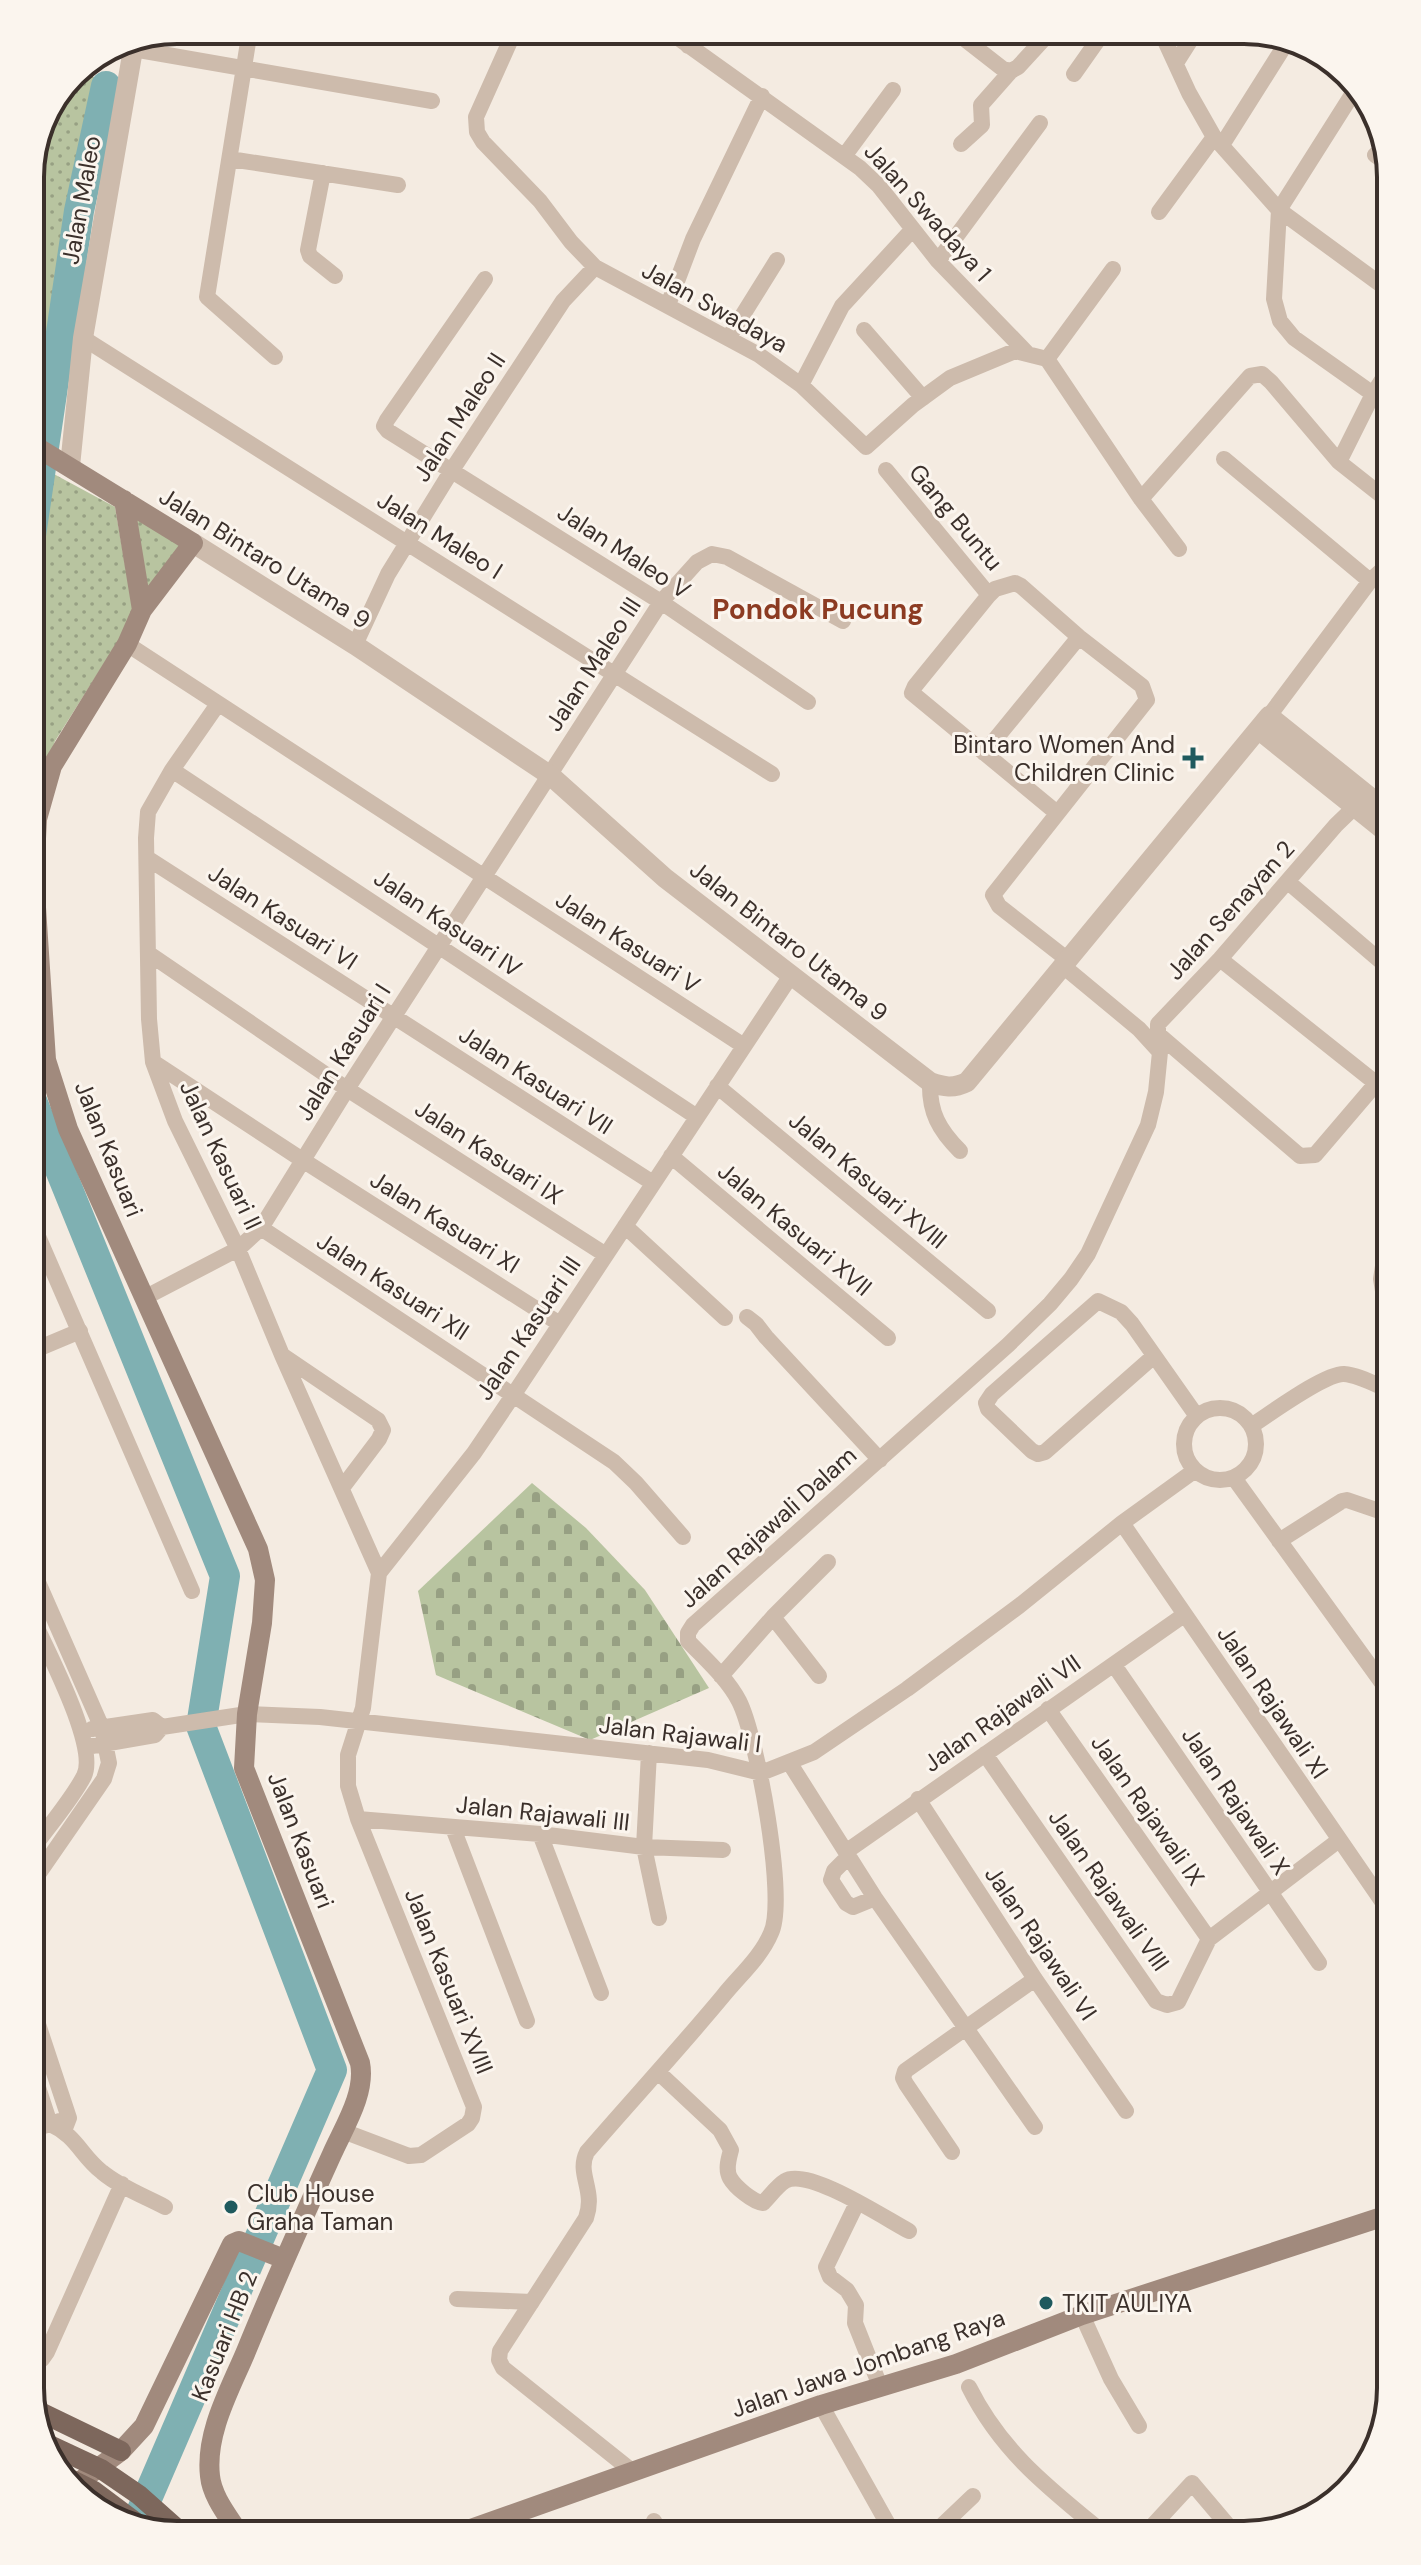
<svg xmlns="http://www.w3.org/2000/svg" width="1421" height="2565" font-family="'DM Sans',sans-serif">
  <defs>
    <pattern id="grass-dots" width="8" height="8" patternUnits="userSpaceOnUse" patternTransform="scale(2)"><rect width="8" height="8" fill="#b8c4a0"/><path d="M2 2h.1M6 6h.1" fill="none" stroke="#97a083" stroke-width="1.8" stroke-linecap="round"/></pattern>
    <pattern id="cemetery-stones" width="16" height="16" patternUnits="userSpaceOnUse" patternTransform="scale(2)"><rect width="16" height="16" fill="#b8c4a0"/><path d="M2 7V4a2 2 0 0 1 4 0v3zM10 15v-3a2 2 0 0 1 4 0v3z" fill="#97a083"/></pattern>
  </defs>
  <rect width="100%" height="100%" fill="#f4ebe1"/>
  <!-- grass -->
  <path fill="url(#grass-dots)" d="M81 68 106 86 51 398 46 443 30 432V168L73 75Z
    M39 466 115 507 134 616 55 741 40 786 30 832V529Z
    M128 501 191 542 146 608Z"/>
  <!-- cemetery -->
  <path fill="url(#cemetery-stones)" d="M532 1483 586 1528 645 1590 709 1688 590 1740 436 1675 418 1591Z"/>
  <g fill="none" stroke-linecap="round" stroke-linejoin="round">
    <!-- river -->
    <path stroke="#7fb0b2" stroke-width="30" d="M30 542 79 211 106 86
      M30 1096 225 1576 201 1726 332 2070 136 2524"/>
    <!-- minor -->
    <path stroke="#cdbbac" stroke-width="16" d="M250 30 207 297 275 357
      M515 30 476 117 477 132 483 142 540 201 571 242 595 267 759 355 801 385 866 447 913 405 950 378 1015 351 1047 359 1141 499 1179 549
      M667 30 860 168 879 186 938 261 1027 353
      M953 30 1003 69 1011 71
      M1160 30 1189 93 1214 137 1279 210 1391 292
      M688 46 699 30
      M133 49 432 101
      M1176 63 1197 30
      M1074 74 1105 30
      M1355 90 1279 210 1274 299 1280 321 1294 338 1373 394
      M961 144 982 125 981 105 1011 71 1018 67 1052 30
      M1222 145 1287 42
      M845 155 893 90
      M1375 155 1388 164
      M230 159 398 185
      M323 173 308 250 310 256 335 276
      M1159 212 1214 137
      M938 261 1040 123
      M485 279 387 420 384 426 388 431 661 602 808 702
      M668 305 693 239 762 96
      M864 330 923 398
      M729 337 777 260
      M83 338 772 774
      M1047 359 1113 269
      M801 385 842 306 912 230
      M1224 459 1370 581
      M1339 462 1373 394 1391 366
      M886 470 989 595
      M1141 499 1250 376 1262 374 1271 382 1339 462 1391 503
      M127 644 744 1046
      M355 645 388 574 452 470 563 301 595 267
      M218 704 172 770 148 812 146 838 149 1019 153 1062 175 1121 238 1249 282 1355 379 1573
      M1269 716 1370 581 1391 562
      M984 753 1079 637
      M172 770 697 1117
      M1363 799 1336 825 1220 959 1158 1024V1034L1300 1156 1315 1155 1391 1066
      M1057 813 912 693 915 686 989 595 995 589 1015 583 1021 586 1079 637 1142 686 1147 700 993 895 999 906 1068 960
      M147 858 653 1183
      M1288 882 1391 970
      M148 953 347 1089 606 1255
      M1220 959 1377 1084
      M30 1060H46
      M153 1062 304 1161 560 1324
      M930 1082C929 1112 939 1130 960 1151
      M717 1086 988 1311
      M671 1156 888 1338
      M30 1218 192 1591
      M625 1226 725 1318
      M261 1228 614 1462 636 1483 683 1537
      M1391 1296 1383 1291 1381 1279 1391 1215
      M144 1298 238 1249 261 1228 347 1089 661 602 697 562 712 554 727 557 843 621
      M747 1317 756 1324 766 1337 880 1460
      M30 1352 80 1331
      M282 1355 378 1420 383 1430 379 1439 342 1488
      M1154 1356 1045 1452 1038 1454 1032 1451 988 1409 986 1403 992 1394 1098 1301 1121 1312 1132 1324 1196 1415
      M1184 1444a36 36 0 1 1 72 0a36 36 0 1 1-72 0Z
      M1251 1426C1270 1414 1325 1373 1344 1374 1359 1375 1376 1385 1391 1391
      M1234 1478 1388 1691
      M1122 1523 1386 1907
      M1279 1541 1342 1501 1347 1500 1391 1515
      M773 1617 819 1676
      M1114 1665 1319 1963
      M721 1676 773 1617 828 1562
      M1048 1709 1209 1939
      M92 1729 153 1720 162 1727
      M86 1747 155 1735 162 1727 247 1714 320 1717 708 1760 761 1773 814 1752 907 1689 1019 1606 1122 1523 1194 1471
      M649 1753 644 1847 659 1918
      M985 1754 1156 2001 1167 2005 1178 2002 1209 1939 1339 1840
      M789 1762 875 1898 1035 2127
      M918 1799 1035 1979 1126 2111
      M358 1819 540 1834 644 1847 723 1850
      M453 1828 527 2021
      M540 1834 601 1993
      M847 1851 1184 1615
      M30 1852C47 1828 71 1801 84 1776 99 1746 44 1645 30 1613
      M849 1856 834 1871 831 1880 846 1903 853 1907 875 1898
      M30 1886 104 1779 109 1763 102 1728 30 1564
      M30 2000 69 2118 64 2131
      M30 2063 50 2124C77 2136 81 2156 102 2172 120 2187 144 2196 165 2207
      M658 2072 720 2130 731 2150C729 2158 725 2169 730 2178 735 2187 753 2202 763 2203 770 2196 777 2186 785 2181 808 2167 886 2219 909 2231
      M30 2130 60 2121
      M343 2131 409 2156 421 2155 468 2124 472 2118 474 2107 358 1819 348 1786V1755L363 1708 379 1573 474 1453 514 1394 790 977
      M952 2152 906 2084 903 2078 905 2071 1035 1979
      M857 2203 826 2267 830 2277 847 2290 856 2305 855 2323 880 2386
      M457 2299 532 2302
      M1082 2315 1111 2379 1139 2426
      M30 2357 42 2359 47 2352 122 2184
      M969 2387C1002 2453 1050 2489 1106 2535
      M821 2405 894 2535
      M632 2471 503 2368 499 2360 500 2351 586 2218C596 2190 576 2174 587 2152 632 2100 679 2049 723 1996 739 1976 761 1957 771 1933 787 1900 757 1736 739 1701 727 1678 705 1659 688 1641V1633L693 1625 1008 1345 1050 1304 1071 1279 1088 1254 1148 1125 1156 1092 1160 1052 1139 1029 1063 966
      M654 2521 661 2535
      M932 2535 973 2496
      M1144 2535 1192 2483 1236 2535"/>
    <!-- tertiary -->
    <path stroke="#cdbbac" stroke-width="20" d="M70 466 83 338 135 38
      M193 543 355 645 551 776 665 878 930 1082C944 1087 953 1089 967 1082L1269 716 1391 814
      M1259 730 1391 836"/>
    <!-- secondary -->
    <path stroke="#a18a7d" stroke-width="20" d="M30 443 193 543 142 610 127 644 52 766 37 819 34 877 46 1060 68 1129 258 1549 265 1580 262 1623 247 1714 244 1768 360 2063C366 2093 344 2127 332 2154 303 2218 274 2283 247 2349 231 2388 205 2432 210 2476 212 2497 229 2517 240 2535
      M124 500 142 610
      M75 2485 121 2451 144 2426 232 2244 239 2241 284 2259
      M454 2535 821 2405 956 2364 1082 2315 1391 2214"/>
    <!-- primary -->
    <path stroke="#7d675c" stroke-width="20" d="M34 2409 121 2451"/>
    <!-- primary-bridge -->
    <path stroke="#7d675c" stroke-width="20" d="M41 2441 101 2469 139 2495 184 2535
      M70 2479 94 2491 138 2524"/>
  </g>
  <!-- markers -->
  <g fill="#1f5a5e" stroke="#fbf5ee" stroke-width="3">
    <path d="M1189 746h8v8h8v8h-8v8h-8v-8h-8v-8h8z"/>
    <circle cx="231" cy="2207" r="8"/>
    <circle cx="1046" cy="2303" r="8"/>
  </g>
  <g text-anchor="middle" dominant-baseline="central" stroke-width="6" stroke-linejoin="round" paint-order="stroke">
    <!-- street labels -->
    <g font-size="24" fill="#3b302b" stroke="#fbf5ee">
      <text transform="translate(81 200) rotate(-80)">Jalan Maleo</text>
      <text transform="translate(928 212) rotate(48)">Jalan Swadaya 1</text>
      <text transform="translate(715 307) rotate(29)">Jalan Swadaya</text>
      <text transform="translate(459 417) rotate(-57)">Jalan Maleo II</text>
      <text transform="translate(956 517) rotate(50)">Gang Buntu</text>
      <text transform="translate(440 535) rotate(32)">Jalan Maleo I</text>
      <text transform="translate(624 551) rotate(33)">Jalan Maleo V</text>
      <text transform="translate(265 558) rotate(32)">Jalan Bintaro Utama 9</text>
      <text transform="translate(593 664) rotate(-57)">Jalan Maleo III</text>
      <text transform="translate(1230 910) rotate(-48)">Jalan Senayan 2</text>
      <text transform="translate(283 917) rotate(33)">Jalan Kasuari VI</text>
      <text transform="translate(448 923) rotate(34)">Jalan Kasuari IV</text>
      <text transform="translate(789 941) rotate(38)">Jalan Bintaro Utama 9</text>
      <text transform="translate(628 942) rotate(33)">Jalan Kasuari V</text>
      <text transform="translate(343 1052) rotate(-58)">Jalan Kasuari I</text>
      <text transform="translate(536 1080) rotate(33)">Jalan Kasuari VII</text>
      <text transform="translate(109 1149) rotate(68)">Jalan Kasuari</text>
      <text transform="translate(489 1152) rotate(33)">Jalan Kasuari IX</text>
      <text transform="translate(221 1155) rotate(65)">Jalan Kasuari II</text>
      <text transform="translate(868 1180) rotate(40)">Jalan Kasuari XVIII</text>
      <text transform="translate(445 1222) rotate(32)">Jalan Kasuari XI</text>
      <text transform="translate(795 1229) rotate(40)">Jalan Kasuari XVII</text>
      <text transform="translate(393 1286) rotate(33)">Jalan Kasuari XII</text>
      <text transform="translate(528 1328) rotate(-56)">Jalan Kasuari III</text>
      <text transform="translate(768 1527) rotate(-42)">Jalan Rajawali Dalam</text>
      <text transform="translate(1273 1702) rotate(56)">Jalan Rajawali XI</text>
      <text transform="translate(1002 1713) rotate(-35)">Jalan Rajawali VII</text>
      <text transform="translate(680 1734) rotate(7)">Jalan Rajawali I</text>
      <text transform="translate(1236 1801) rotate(56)">Jalan Rajawali X</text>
      <text transform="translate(1148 1810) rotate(55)">Jalan Rajawali IX</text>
      <text transform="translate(543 1813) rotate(6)">Jalan Rajawali III</text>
      <text transform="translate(301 1840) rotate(69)">Jalan Kasuari</text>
      <text transform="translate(1109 1890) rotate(55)">Jalan Rajawali VIII</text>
      <text transform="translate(1041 1943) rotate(56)">Jalan Rajawali VI</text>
      <text transform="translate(449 1981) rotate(68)">Jalan Kasuari XVIII</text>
      <text transform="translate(224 2336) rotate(-68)">Kasuari HB 2</text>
      <text transform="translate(868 2363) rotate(-19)">Jalan Jawa Jombang Raya</text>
    </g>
    <!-- poi labels -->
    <g font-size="24" fill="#3b302b" stroke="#fbf5ee" text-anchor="start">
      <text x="1175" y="744" text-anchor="end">Bintaro Women And<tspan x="1175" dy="28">Children Clinic</tspan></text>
      <text x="247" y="2193">Club House<tspan x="247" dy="28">Graha Taman</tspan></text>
      <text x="1062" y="2303">TKIT AULIYA</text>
    </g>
    <!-- quarter labels -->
    <g font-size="28" font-weight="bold" fill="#8c3b22" stroke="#fbf5ee">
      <text x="818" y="609">Pondok Pucung</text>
    </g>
  </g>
  <!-- crop -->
  <path d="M0 0H1421V2565H0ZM177 44H1244A133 133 0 0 1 1377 177V2388A133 133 0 0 1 1244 2521H177A133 133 0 0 1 44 2388V177A133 133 0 0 1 177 44Z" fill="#fbf5ee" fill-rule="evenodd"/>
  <path fill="none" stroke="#3b302b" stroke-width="4" d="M177 44H1244A133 133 0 0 1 1377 177V2388A133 133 0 0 1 1244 2521H177A133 133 0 0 1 44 2388V177A133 133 0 0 1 177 44Z"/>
</svg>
